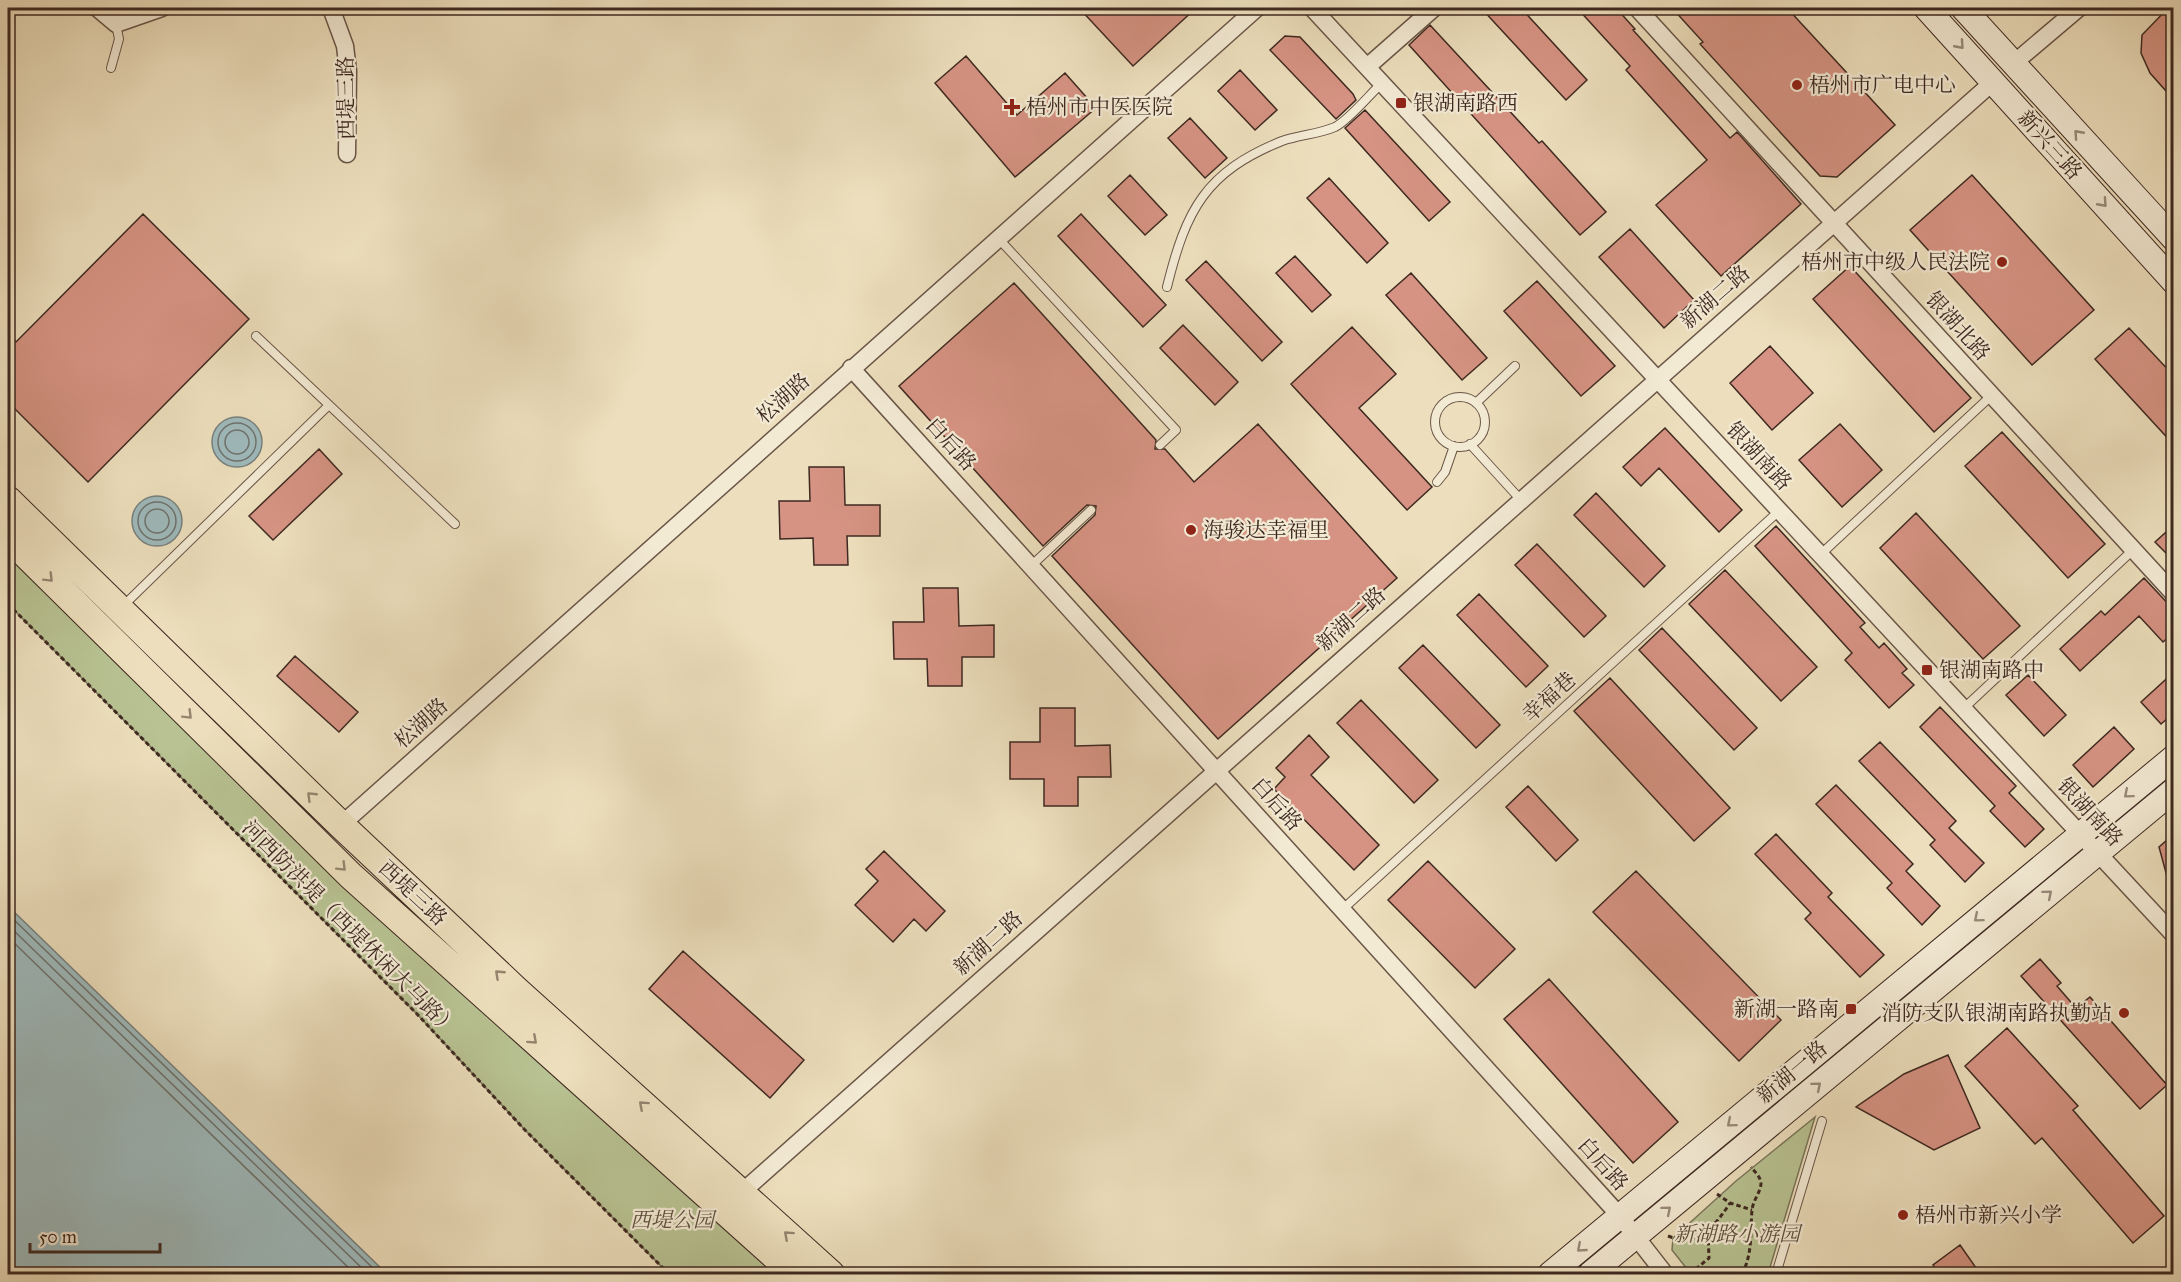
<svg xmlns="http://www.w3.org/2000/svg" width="2181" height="1282" font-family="'IM FELL Great Primer','Noto Serif SC',serif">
  <rect width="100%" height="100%" fill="#eddfbd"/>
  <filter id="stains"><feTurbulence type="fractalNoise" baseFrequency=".00333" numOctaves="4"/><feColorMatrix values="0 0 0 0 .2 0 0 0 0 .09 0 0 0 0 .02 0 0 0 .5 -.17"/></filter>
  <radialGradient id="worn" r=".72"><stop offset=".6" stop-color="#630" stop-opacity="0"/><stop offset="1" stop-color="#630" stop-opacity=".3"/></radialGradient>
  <!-- green -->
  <path fill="#b8c292" stroke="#7b765a" stroke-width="1.5" d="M8 537 795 1274H669L524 1129 417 1014 8 604Z
    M1815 1117 1768 1274H1691L1672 1250 1673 1238 1736 1181Z"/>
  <!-- water -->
  <path fill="#9ebabc" stroke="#78807e" stroke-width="1.5" d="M212 442a25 25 0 1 1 50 0a25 25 0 1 1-50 0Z
    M132 521a25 25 0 1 1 50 0a25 25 0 1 1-50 0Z
    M8 906 387 1274H8Z"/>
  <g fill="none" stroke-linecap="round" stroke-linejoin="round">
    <!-- shore -->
    <path stroke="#6e726e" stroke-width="1.5" d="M218 442a19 19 0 1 1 38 0a19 19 0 1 1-38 0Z
      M225 442a12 12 0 1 1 24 0a12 12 0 1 1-24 0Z
      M138 521a19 19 0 1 1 38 0a19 19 0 1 1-38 0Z
      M145 521a12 12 0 1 1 24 0a12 12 0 1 1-24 0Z
      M8 914 379 1274
      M8 925 368 1274
      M8 937 355 1274"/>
  </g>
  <!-- building -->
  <path fill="#d69383" stroke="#3e2921" stroke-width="1.5" d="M1079 8H1196L1133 66Z
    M1481 8H1521L1587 80 1566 100Z
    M1577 8H1616L1635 29 1633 30 1730 138 1737 132 1801 204 1721 276 1656 205 1707 160 1626 70 1630 66Z
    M1672 8H1787L1895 125 1837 177 1820 176 1700 44 1703 42Z
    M2168 8H2174V100L2150 73 2141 53 2142 35Z
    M1430 25 1539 143 1542 141 1606 212 1580 235 1409 45Z
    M1285 36 1300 37 1353 94 1356 100 1336 119 1270 50Z
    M966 56 1017 115 1065 73 1096 108 1015 177 935 83Z
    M1240 70 1277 110 1255 130 1218 91Z
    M1365 110 1450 202 1429 221 1345 128Z
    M1190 118 1227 158 1205 178 1168 138Z
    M1130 175 1167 215 1145 235 1108 196Z
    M1972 175 2094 310 2032 365 1910 230Z
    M1329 178 1388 243 1367 263 1307 198Z
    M143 214 249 319 88 482 8 402V333L16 342Z
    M1081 214 1166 305 1143 327 1058 236Z
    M1630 229 1694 300 1664 328 1599 257Z
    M1295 256 1331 295 1312 312 1276 273Z
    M1206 261 1282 342 1262 361 1186 280Z
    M1850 266 1971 398 1934 432 1813 299Z
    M1411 273 1487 358 1462 380 1386 295Z
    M1537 281 1615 366 1581 396 1504 311Z
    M1014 283 1156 440 1155 449H1165L1194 482 1258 424 1397 578 1218 739 1052 556 1095 515 1096 506 1087 505 1043 546 899 386Z
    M1183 325 1238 382 1215 405 1160 348Z
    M1352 327 1396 374 1359 408 1432 487 1407 510 1291 384Z
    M2129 328 2174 376V445L2095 359Z
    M1770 346 1813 393 1772 430 1730 383Z
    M1840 424 1882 470 1842 507 1799 460Z
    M1665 428 1742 510 1719 532 1659 468 1641 486 1623 467Z
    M2002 432 2105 544 2068 578 1965 466Z
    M319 449 342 474 273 540 249 516Z
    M809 467H844L845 505H880V536H847L848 565H814L813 538 780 539 779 501H810Z
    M1596 493 1665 566 1644 587 1574 515Z
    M1916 513 2020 626 1983 659 1880 548Z
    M2174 525V561L2155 542Z
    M1776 526 1865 623 1860 627 1879 648 1884 643 1907 669 1902 673 1914 685 1889 708 1845 660 1852 653 1755 546Z
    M1537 544 1606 616 1584 637 1515 565Z
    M1725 570 1817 667 1781 701 1689 604Z
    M2144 578 2174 610V632L2163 642 2139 616 2080 671 2060 649 2101 611 2105 615Z
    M923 588H958L959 626 994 625V657H962V686H928L927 659H894L893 622H924Z
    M1479 594 1548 666 1526 687 1457 615Z
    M1662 628 1757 728 1734 750 1639 650Z
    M1423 645 1500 725 1476 748 1399 668Z
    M295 656 358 712 339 732 277 676Z
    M2174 672V713L2161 724 2141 702Z
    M2028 675 2066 715 2044 736 2006 695Z
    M1610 678 1730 808 1694 841 1574 711Z
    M1361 700 1438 780 1414 803 1337 723Z
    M1940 707 2016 786 2009 793 2044 829 2025 847 1990 811 1995 806 1920 727Z
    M1040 708H1075V746L1110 745 1111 777H1078V806H1044V779H1010V742H1040Z
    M2114 727 2134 749 2093 787 2073 765Z
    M1309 735 1329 757 1311 775 1379 845 1354 870 1274 789 1285 777 1276 768Z
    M1880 742 1956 821 1949 828 1984 863 1965 882 1930 845 1935 840 1859 761Z
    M1836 785 1913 864 1906 871 1940 906 1922 925 1887 888 1892 883 1816 804Z
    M1528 786 1578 840 1556 861 1506 807Z
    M1776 834 1832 893 1828 897 1884 955 1860 977 1805 919 1811 913 1755 854Z
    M2174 834V883L2169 884 2159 847Z
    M884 851 945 911 926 931 914 919 893 942 855 905 878 881 866 869Z
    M1428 861 1515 949 1475 988 1388 900Z
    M1636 871 1781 1020 1739 1061 1593 912Z
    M683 951 804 1060 770 1098 649 989Z
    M2040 959 2061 983 2057 986 2076 1008 2090 997 2167 1085 2140 1109 2021 976Z
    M1549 979 1678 1122 1633 1163 1504 1019Z
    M2007 1028 2078 1106 2073 1110 2164 1216 2133 1243 2042 1138 2035 1144 1965 1066Z
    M1948 1055 1980 1128 1934 1150 1856 1107 1904 1074Z
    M1960 1245 1981 1275H1940L1933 1265Z"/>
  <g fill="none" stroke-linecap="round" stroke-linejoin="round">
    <!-- lane casing -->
    <g stroke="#6a5648" stroke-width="10">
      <path id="lane" d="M111 68 119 39 116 24
        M998 238 1176 430 1160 445
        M1167 287C1186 210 1205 172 1282 141 1299 135 1319 134 1335 127 1349 120 1370 94 1382 83
        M256 336 455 524
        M1435 422a25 25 0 1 1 50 0a25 25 0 1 1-50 0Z
        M1476 403 1515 366
        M1470 444 1520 499
        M1437 482 1445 472 1454 446
        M1820 555 1991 396
        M1031 566 1091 510
        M122 607 328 406
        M1963 709 2133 550
        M1343 909 1779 511
        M1776 1274 1822 1121"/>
    </g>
    <!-- street casing -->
    <g stroke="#6a5648" stroke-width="19">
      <path id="street" d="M97 8 116 24 162 8
        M331 8 345 46 348 71 347 154
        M1312 8 2174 935
        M1637 8 2174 594
        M2014 63 2079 8
        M1367 67 1434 8
        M851 368 1619 1215 1665 1274
        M341 825 1257 8
        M741 1193 1993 82"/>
    </g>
    <!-- secondary casing -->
    <g stroke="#3e2921" stroke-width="26">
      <path id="secondary" d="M1926 8 2174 282
        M1963 8 2174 239
        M1550 1274 2174 757
        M1590 1274 2174 790"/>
    </g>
    <!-- primary casing -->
    <g stroke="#3e2921" stroke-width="29">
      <path id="primary" d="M8 500 341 825 515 989 831 1274
        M8 537 351 876 795 1274"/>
    </g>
    <!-- path -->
    <path stroke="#3e2921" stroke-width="3" stroke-dasharray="4.5 3" stroke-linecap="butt" d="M8 604 417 1014 524 1129 669 1274
      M1717 1194 1730 1203 1752 1210
      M1668 1236C1697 1248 1716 1225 1730 1203
      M1690 1274 1709 1258 1708 1232
      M1742 1274C1753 1253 1750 1233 1752 1210 1753 1200 1761 1192 1761 1183 1760 1176 1755 1172 1751 1167"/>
    <!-- lane -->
    <use href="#lane" stroke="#f3ead4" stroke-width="8"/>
    <!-- street -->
    <use href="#street" stroke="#f3ead4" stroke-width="16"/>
    <!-- secondary -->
    <use href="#secondary" stroke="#f3ead4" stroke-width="24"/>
    <!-- primary -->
    <use href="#primary" stroke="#eddfbd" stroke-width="27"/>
  </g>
  <!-- one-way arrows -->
  <defs><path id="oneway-chevron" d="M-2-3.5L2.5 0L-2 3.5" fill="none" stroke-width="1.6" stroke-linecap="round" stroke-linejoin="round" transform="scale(1.5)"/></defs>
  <g stroke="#988a7a">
    <use href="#oneway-chevron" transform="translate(1960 45) rotate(48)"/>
    <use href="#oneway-chevron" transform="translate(2078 134) rotate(-132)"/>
    <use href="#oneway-chevron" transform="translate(2103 203) rotate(48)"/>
    <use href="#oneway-chevron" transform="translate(2128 794) rotate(140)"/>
    <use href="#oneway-chevron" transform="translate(2048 894) rotate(-40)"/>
    <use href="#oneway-chevron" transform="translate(1978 918) rotate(140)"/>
    <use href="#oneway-chevron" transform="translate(1817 1086) rotate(-40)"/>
    <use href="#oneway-chevron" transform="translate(1731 1123) rotate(140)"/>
    <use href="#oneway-chevron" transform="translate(1667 1210) rotate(-40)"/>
    <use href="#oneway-chevron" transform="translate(1581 1248) rotate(139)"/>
  </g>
  <g stroke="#96846f">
    <use href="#oneway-chevron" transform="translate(49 578) rotate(45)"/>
    <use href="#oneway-chevron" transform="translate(188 715) rotate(45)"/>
    <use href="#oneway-chevron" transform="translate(311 796) rotate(-136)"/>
    <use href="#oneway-chevron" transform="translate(342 867) rotate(45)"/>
    <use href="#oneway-chevron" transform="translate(499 974) rotate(-137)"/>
    <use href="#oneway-chevron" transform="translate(533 1040) rotate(42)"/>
    <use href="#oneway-chevron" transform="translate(643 1105) rotate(-138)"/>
    <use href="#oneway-chevron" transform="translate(788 1235) rotate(-138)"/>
  </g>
  <!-- markers -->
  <g fill="#8f2418" stroke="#f3ead4" stroke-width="2">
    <circle cx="1797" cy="85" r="6"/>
    <rect x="1395" y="97" width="12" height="12" rx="3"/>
    <path d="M1009 98h6v6h6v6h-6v6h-6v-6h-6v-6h6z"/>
    <circle cx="2002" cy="262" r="6"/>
    <circle cx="1191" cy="530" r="6"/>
    <rect x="1921" y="664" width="12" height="12" rx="3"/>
    <rect x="1845" y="1003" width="12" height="12" rx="3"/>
    <circle cx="2124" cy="1013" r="6"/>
    <circle cx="1903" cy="1215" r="6"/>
  </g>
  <g text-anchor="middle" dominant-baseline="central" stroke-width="4.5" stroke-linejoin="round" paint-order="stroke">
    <!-- poi labels -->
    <g font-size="21" fill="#3e2921" stroke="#f3ead4" text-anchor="start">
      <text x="1809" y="85">梧州市广电中心</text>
      <text x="1413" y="103">银湖南路西</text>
      <text x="1026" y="107">梧州市中医医院</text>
      <text x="1990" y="262" text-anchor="end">梧州市中级人民法院</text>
      <text x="1203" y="530">海骏达幸福里</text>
      <text x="1939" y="670">银湖南路中</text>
      <text x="1839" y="1009" text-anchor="end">新湖一路南</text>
      <text x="2112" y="1013" text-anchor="end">消防支队银湖南路执勤站</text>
      <text x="1915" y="1215">梧州市新兴小学</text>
    </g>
    <!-- street labels -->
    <g font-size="21" fill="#3e2921" stroke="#f3ead4">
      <text transform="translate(346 98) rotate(-91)">西堤三路</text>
      <text transform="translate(2050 145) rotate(48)">新兴三路</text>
      <text transform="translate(1715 297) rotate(-41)">新湖二路</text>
      <text transform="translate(1958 326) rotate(48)">银湖北路</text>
      <text transform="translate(783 398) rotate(-42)">松湖路</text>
      <text transform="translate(951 444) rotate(48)">白后路</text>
      <text transform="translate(1759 456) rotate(47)">银湖南路</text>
      <text transform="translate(1351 619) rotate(-42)">新湖二路</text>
      <text transform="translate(1549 697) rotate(-42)">幸福巷</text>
      <text transform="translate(421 723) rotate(-42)">松湖路</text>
      <text transform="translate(1277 804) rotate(48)">白后路</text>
      <text transform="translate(2090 812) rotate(47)">银湖南路</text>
      <text transform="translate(413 893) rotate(43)">西堤三路</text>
      <text transform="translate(350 928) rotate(45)">河西防洪堤（西堤休闲大马路）</text>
      <text transform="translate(988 943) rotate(-42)">新湖二路</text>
      <text transform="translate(1792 1072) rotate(-40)">新湖一路</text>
      <text transform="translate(1603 1164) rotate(48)">白后路</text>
    </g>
    <!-- park labels -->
    <g font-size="21" font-style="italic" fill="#5c4f3d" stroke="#f3ead4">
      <text x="672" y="1220">西堤公园</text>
      <text x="1737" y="1234">新湖路小游园</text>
    </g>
  </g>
  <!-- margin -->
  <rect width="2181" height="1282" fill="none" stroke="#eddfbd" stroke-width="30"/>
  <rect x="9" y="9" width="2163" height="1264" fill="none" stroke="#3e2921" stroke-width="3"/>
  <rect x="15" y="15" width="2151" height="1252" fill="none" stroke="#3e2921" stroke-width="1.5"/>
  <!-- scale -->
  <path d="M30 1243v9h130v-9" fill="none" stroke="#3e2921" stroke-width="3"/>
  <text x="39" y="1243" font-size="18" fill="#3e2921" stroke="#f3ead4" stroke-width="4.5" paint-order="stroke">50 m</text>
  <rect width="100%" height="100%" filter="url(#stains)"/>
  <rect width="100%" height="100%" fill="url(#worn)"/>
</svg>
